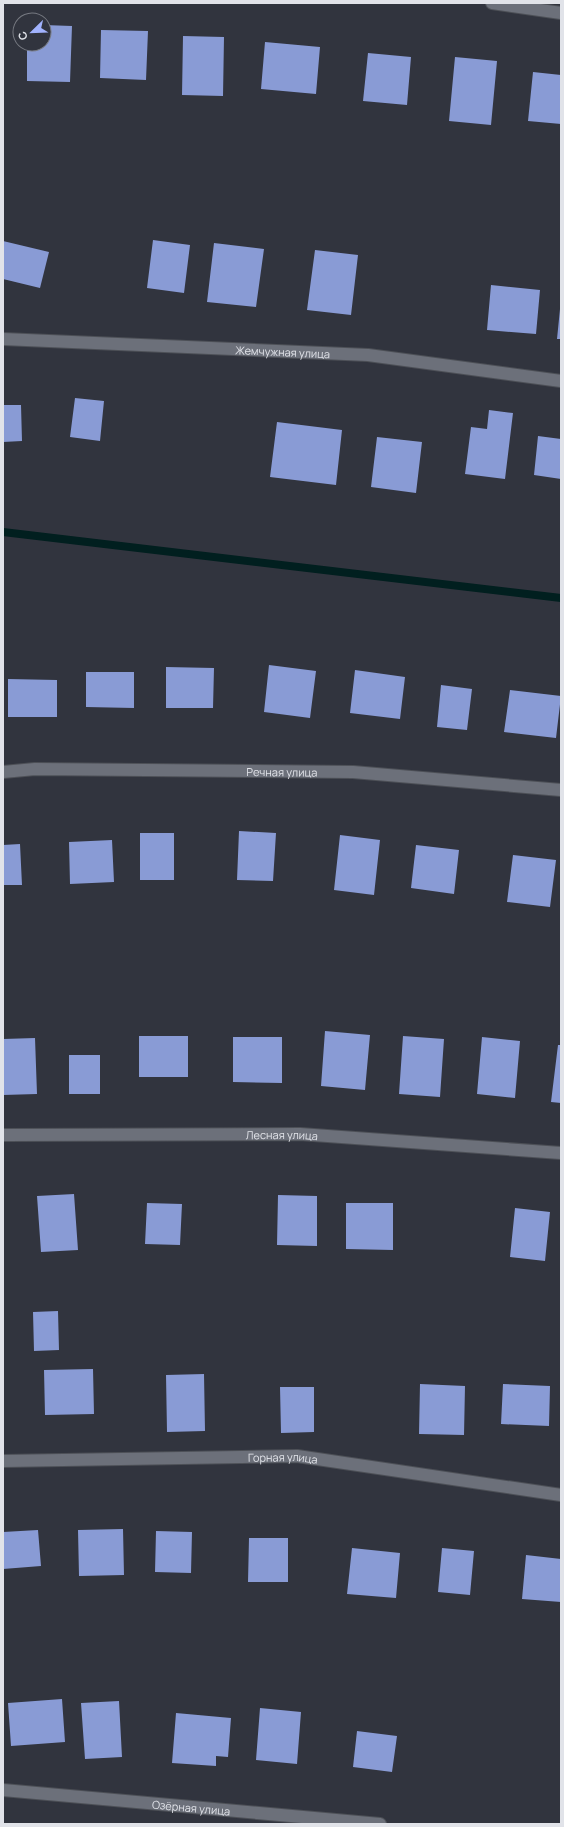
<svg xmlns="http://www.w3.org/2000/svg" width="564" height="1827" font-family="Manrope,sans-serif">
  <rect width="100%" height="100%" fill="#31343e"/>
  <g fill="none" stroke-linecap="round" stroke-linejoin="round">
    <!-- stream -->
    <path stroke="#011f1f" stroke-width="8" d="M3 532 561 598"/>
  </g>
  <!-- building -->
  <path fill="#899bd5" d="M44 25 72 26 70 82 27 81V44H44Z
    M101 30 148 31 146 80 100 78Z
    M183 36 224 37 223 96 182 95Z
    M265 42 320 47 316 94 261 89Z
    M368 53 411 57 407 105 363 101Z
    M455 57 497 61 491 125 449 121Z
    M533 72 561 75V124L528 121Z
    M153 240 190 245 184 293 147 288Z
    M3 241 49 252 40 288 3 279Z
    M214 243 264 249 256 307 207 302Z
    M315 250 358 255 351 315 307 310Z
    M491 285 540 290 536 334 487 330Z
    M560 309H561V339H557Z
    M75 398 104 401 100 441 70 437Z
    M3 405H21L22 441 3 442Z
    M489 410 513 413 505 479 465 474 471 427 487 429Z
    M277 422 342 430 336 485 270 477Z
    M538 436 561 439V479L534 475Z
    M377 437 422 442 416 493 371 487Z
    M269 665 316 671 310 718 264 712Z
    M166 667 214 668 213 708H166Z
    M355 670 405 677 400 719 350 713Z
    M86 672H134V708L86 707Z
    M8 679 57 680V717H8Z
    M441 685 472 689 467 730 437 727Z
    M510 690 561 696 556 738 504 732Z
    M239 831 276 833 273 881 237 880Z
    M140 833H174V880H140Z
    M340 835 380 840 374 895 334 890Z
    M112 840 114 882 70 884 69 842Z
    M20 844 22 885H3V845Z
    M416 845 459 850 454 894 411 888Z
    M513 855 556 860 550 907 507 902Z
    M325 1031 370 1035 365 1090 321 1086Z
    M139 1036H188V1077H139Z
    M403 1036 444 1039 440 1097 399 1094Z
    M233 1037H282V1083L233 1082Z
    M482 1037 520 1041 515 1098 477 1094Z
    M35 1038 37 1094 3 1095V1039Z
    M558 1045H561V1103L551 1102Z
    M69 1055H100V1094H69Z
    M74 1194 78 1250 41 1252 37 1196Z
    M278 1195 317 1196V1246L277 1245Z
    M147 1203 182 1204 180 1245 145 1244Z
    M346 1203H393V1250L346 1249Z
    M515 1208 550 1212 545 1261 510 1257Z
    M58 1311 59 1350 34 1351 33 1312Z
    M93 1369 94 1414 45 1415 44 1370Z
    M204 1374 205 1431 167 1432 166 1375Z
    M420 1384 465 1386 464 1435 419 1434Z
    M503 1384 550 1386 549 1426 501 1424Z
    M280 1387H314V1432L281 1433Z
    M123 1529 124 1575 79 1576 78 1530Z
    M38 1530 41 1566 3 1569V1532Z
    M156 1531 192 1532 191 1573 155 1572Z
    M249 1538H288V1582H248Z
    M352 1548 400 1553 396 1598 347 1594Z
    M442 1548 474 1551 470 1595 438 1592Z
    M526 1555 561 1559V1602L522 1599Z
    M62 1699 65 1742 11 1746 8 1703Z
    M119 1701 122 1757 85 1759 81 1703Z
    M260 1708 301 1712 297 1764 256 1760Z
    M176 1713 231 1718 228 1757 216 1756V1766L172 1763Z
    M357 1731 397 1736 392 1772 353 1767Z"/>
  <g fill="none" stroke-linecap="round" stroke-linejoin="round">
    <!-- minor casing -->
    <g stroke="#4d5057" stroke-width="14">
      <g id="minor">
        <path d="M492 3 561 13"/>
        <path id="s1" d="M3 339 368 355 561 381"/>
        <path id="s2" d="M3 772 35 769 353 772 561 790"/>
        <path id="s3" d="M3 1135 300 1134 561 1153"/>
        <path id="s4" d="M3 1461 297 1456 561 1495"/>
        <path id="s5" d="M3 1790 380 1824"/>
      </g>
    </g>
    <!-- minor -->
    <use href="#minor" stroke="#6c707a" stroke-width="12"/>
  </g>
  <g text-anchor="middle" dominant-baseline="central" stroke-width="4" stroke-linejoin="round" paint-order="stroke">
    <!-- street labels -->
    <g font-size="11" fill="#e1e3e9" stroke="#31343e">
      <text stroke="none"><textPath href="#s1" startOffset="280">Жемчужная улица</textPath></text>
      <text stroke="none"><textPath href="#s2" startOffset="279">Речная улица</textPath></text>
      <text stroke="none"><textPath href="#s3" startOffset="279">Лесная улица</textPath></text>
      <text stroke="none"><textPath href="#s4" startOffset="280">Горная улица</textPath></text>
      <text stroke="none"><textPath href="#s5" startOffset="189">Озёрная улица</textPath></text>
    </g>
  </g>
  <!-- border -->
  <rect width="564" height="1827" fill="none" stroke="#e1e3e9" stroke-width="8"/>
  <!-- north arrow -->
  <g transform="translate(32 32) rotate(247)"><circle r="19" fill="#31343e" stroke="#777a82"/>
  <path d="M0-3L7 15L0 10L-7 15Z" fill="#a1b2fd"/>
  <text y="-6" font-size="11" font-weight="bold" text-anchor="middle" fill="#e1e3e9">С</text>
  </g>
</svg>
